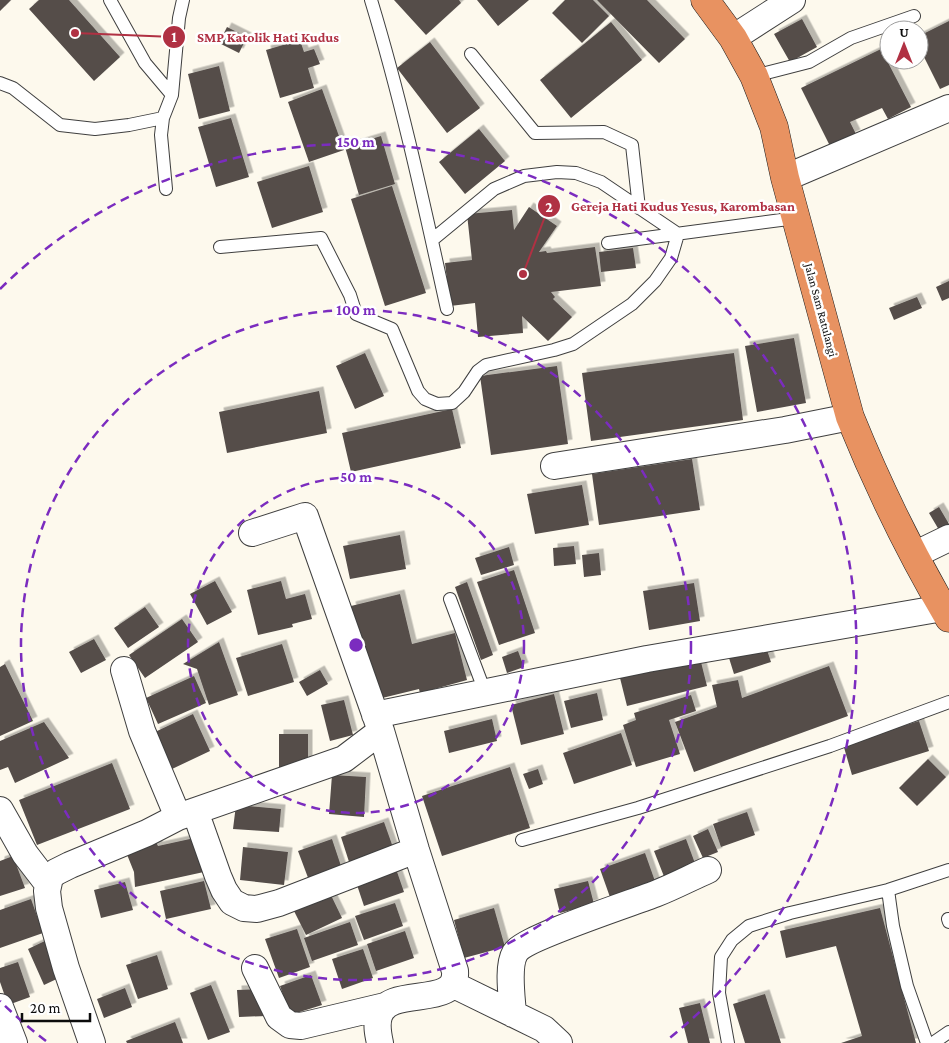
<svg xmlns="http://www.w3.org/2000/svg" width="949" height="1043" font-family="'Crimson Pro',serif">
  <defs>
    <filter id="shadow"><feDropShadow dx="4.5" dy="-4.5" stdDeviation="0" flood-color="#0004"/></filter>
  </defs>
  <rect width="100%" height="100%" fill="#fdf9ed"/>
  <!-- building -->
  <path fill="#544d4a" filter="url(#shadow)" d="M0 0H11L0 11Z
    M39 0H69L120 57 94 81 29 9Z
    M394 0H459L461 3 426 35Z
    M477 0H529L498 26Z
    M565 0H593L609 16 582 43 552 13Z
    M597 0H647L685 39 659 63Z
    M802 19 817 47 790 62 774 34Z
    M949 21V85L940 89 919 47V36Z
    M611 22 642 60 571 118 540 80Z
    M227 27 247 37 239 53 219 43Z
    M300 40 304 52 314 49 320 64 308 68 314 88 280 98 266 50Z
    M430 42 480 108 447 133 397 68Z
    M881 49 911 107 888 119 882 108 850 122 856 134 830 146 801 88Z
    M219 66 230 111 199 119 188 74Z
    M322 89 344 150 309 162 288 102Z
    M231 118 249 177 216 187 198 127Z
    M479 129 505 161 465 194 439 162Z
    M381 136 395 184 359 195 345 147Z
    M309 166 323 212 272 228 257 182Z
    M392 186 426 293 385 306 351 199Z
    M529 207 557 226 539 252 546 251 547 253 595 247 601 286 551 292 555 297 553 299 572 317 548 341 522 316 523 333 478 337 475 303 450 306 445 263 472 260 467 214 512 210 514 230Z
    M633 248 636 268 601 272 599 252Z
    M949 281V298L942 301 936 287Z
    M917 297 922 308 894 320 889 308Z
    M794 338 806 403 757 412 745 346Z
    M365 353 384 396 355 409 336 366Z
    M734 353 743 420 591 441 582 373Z
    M557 366 568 444 491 455 480 376Z
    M319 391 327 433 227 453 219 412Z
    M452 409 461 448 351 472 342 433Z
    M692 459 700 510 599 525 592 474Z
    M582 485 589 525 535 534 527 494Z
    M939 507 949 524 939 530 929 513Z
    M400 535 406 569 350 579 343 546Z
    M574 546 576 564 554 566 553 548Z
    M509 547 514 565 481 575 475 558Z
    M599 553 601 575 584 577 582 555Z
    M514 570 535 633 499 645 477 582Z
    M215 581 232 612 207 625 190 594Z
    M281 581 286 599 305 594 312 619 292 624 293 627 258 635 247 590Z
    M467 582 493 655 481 660 455 587Z
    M694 583 700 621 649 630 643 591Z
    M400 594 412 644 455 633 467 680 420 693 419 689 374 700 351 606Z
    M145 607 159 627 128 648 114 628Z
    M182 619 198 642 145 678 129 655Z
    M94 639 106 660 81 673 69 652Z
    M219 642 238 695 209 705 197 669 183 664Z
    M282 644 294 682 248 696 236 658Z
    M766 647 771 662 734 674 729 658Z
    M518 651 524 667 507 673 502 657Z
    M699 654 707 686 627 706 619 674Z
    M5 664 33 721 0 736V667Z
    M829 666 848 716 694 772 675 722 717 707 712 685 738 680 742 698Z
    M320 670 328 684 307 696 299 682Z
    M194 676 206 703 158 724 146 698Z
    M597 693 603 720 571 728 564 701Z
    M554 694 564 734 521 745 511 705Z
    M691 695 696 711 669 720 680 754 636 767 623 725 636 720 634 713Z
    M344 700 353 735 330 741 321 705Z
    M193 714 210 751 172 769 155 732Z
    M492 719 497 741 449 753 444 731Z
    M919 721 929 751 852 775 843 744Z
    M44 722 69 758 15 783 8 767 0 770V741Z
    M621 733 632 765 574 784 563 753Z
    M279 734H308V767H279Z
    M928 759 946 777 917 806 899 788Z
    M112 763 130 809 37 845 19 800Z
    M510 767 530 828 442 856 422 796Z
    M538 769 543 784 529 789 523 774Z
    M332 775 366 777 364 817 329 814Z
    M236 805 281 809 279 832 233 829Z
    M747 812 755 835 721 847 713 824Z
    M384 822 395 853 351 868 341 837Z
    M708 829 718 852 703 858 693 836Z
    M199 837 213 870 135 887 134 872 126 852 155 840 158 846Z
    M332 839 343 872 310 883 298 851Z
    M686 839 696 866 665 879 654 851Z
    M243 847 288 852 284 885 240 880Z
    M645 853 656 884 611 900 600 869Z
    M13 856 25 888 0 896V861Z
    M395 866 404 892 364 906 355 879Z
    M204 881 211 909 166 919 160 891Z
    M588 881 594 904 560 913 554 889Z
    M125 882 133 910 101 918 94 890Z
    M327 887 342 918 306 935 291 905Z
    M31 899 43 933 0 948V910Z
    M395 903 403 926 364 940 355 916Z
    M494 908 505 947 464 958 454 920Z
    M880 908 916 1043H841L862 1036 836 946 786 958 780 931Z
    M350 922 358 945 312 961 304 938Z
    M297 929 310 967 279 978 265 939Z
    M405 931 414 958 376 971 367 944Z
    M47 940 63 976 44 985 28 949Z
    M363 949 373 978 342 989 332 959Z
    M157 955 168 989 138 999 126 965Z
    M18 962 30 997 8 1005 0 982V968Z
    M311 975 322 1005 290 1015 280 986Z
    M211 985 230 1032 208 1040 190 993Z
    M125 988 132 1007 104 1018 97 999Z
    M264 989 266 1016 239 1017 237 990Z
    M765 994 781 1043H745L733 1004Z
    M700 1003 710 1043H688L679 1008Z
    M175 1022 183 1043H127L126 1041Z"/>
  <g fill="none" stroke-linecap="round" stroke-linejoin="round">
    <!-- lane casing -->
    <g stroke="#3f3f3f" stroke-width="14">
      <path id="lane" d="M110 0 145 63 172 95
        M371 0C402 102 424 205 447 309
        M471 54 535 133 604 132 632 145 639 208
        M754 76 809 62 851 38 914 16
        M0 83 13 88 60 125 95 129 129 125 163 118
        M166 189 161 135 163 118 172 95 179 18 183 0
        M608 243 796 218
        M220 247 321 238 350 295 356 314 392 329 418 391 425 399 437 404 452 403 464 392 478 371 486 365 554 350 573 344 632 304 655 281 671 258 678 234 601 182 576 173 557 172 524 176 494 189 432 240
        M450 599 485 692
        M522 840 638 808 830 746 949 702
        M888 890 893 926 907 986 927 1043
        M948 919 949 922
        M728 1043 719 993 721 957 732 940 749 926 790 913 888 890 949 870
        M933 1043 949 1032"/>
    </g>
    <!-- street casing -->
    <g stroke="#3f3f3f" stroke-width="28">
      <path id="street" d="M733 38 792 0
        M785 178 949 108
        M554 466 785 430 850 417
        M252 533 305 516 381 731 416 850 455 971C458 1010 389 984 379 1016 376 1025 378 1034 380 1043
        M914 555 949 538
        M124 670 142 731 178 817
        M375 715 647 659 943 608
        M0 810 25 854 48 884
        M195 811 218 876 224 890 232 902 244 908 257 909 279 903 416 850
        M255 968 279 1017 290 1025 301 1026 385 1006
        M454 985 544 1029 559 1043
        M0 1007 14 1043
        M513 1014C512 997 507 967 515 953 524 938 632 903 655 894 673 887 690 878 708 870
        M92 1043 66 968 49 908 47 891 50 877 56 872 70 865 147 833 178 817 344 759 381 731"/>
    </g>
    <!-- highway casing -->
    <g stroke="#1d1d1d" stroke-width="29">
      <path id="highway" d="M705 0 733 38 754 76 774 127 785 178 850 417C878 486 911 554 949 618"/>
    </g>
    <!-- lane -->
    <use href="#lane" stroke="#fff" stroke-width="12"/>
    <!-- street -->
    <use href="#street" stroke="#fff" stroke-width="26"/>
    <!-- highway -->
    <use href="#highway" stroke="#e89261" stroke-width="28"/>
  </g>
  <!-- distance rings -->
  <g fill="none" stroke="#7b2cbf" stroke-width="2.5" stroke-dasharray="9 6">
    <circle cx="356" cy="645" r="168"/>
    <circle cx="356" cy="645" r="335"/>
    <path d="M46 1041A503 503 0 0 1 0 1001M0 289A503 503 0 1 1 666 1041"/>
  </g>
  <g text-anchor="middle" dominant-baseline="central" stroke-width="5" stroke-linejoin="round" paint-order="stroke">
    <!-- street labels -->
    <g font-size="12" fill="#0c0c0c" stroke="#fff">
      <text transform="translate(821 310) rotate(75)">Jalan Sam Ratulangi</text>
    </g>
  </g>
  <circle cx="356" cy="645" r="8" fill="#7b2cbf" stroke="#fff" stroke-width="2.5"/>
  <g font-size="15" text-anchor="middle" font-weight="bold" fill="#7b2cbf" stroke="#fff" stroke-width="5" stroke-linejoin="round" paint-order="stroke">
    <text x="356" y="147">150 m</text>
    <text x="356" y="315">100 m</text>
    <text x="356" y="482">50 m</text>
  </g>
  <!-- callouts -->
  <path fill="none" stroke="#b03143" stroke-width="2" d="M75 33L174 37M523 274L549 206"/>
  <g fill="#b03143" stroke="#fff" stroke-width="2">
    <circle cx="75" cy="33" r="5"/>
    <circle cx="523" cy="274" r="5"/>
    <circle cx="174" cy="37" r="12"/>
    <circle cx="549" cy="206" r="12"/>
  </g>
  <g font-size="15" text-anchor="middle" font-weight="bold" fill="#fff">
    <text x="174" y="42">1</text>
    <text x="549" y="212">2</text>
  </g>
  <g font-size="14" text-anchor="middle" font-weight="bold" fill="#b03143" stroke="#fff" stroke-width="5" stroke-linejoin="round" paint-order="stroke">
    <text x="268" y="42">SMP Katolik Hati Kudus</text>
    <text x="683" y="211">Gereja Hati Kudus Yesus, Karombasan</text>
  </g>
  <!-- north arrow -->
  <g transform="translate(904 45)"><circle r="24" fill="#ffffff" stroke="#9e9e9e"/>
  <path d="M0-4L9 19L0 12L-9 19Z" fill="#b03143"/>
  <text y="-8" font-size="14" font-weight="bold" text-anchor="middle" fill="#0c0c0c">U</text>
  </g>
  <!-- scale -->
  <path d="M22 1013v8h68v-8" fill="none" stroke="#0c0c0c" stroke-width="2.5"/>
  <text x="30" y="1013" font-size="15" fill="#0c0c0c" stroke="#ffffff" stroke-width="4" paint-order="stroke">20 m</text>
</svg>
